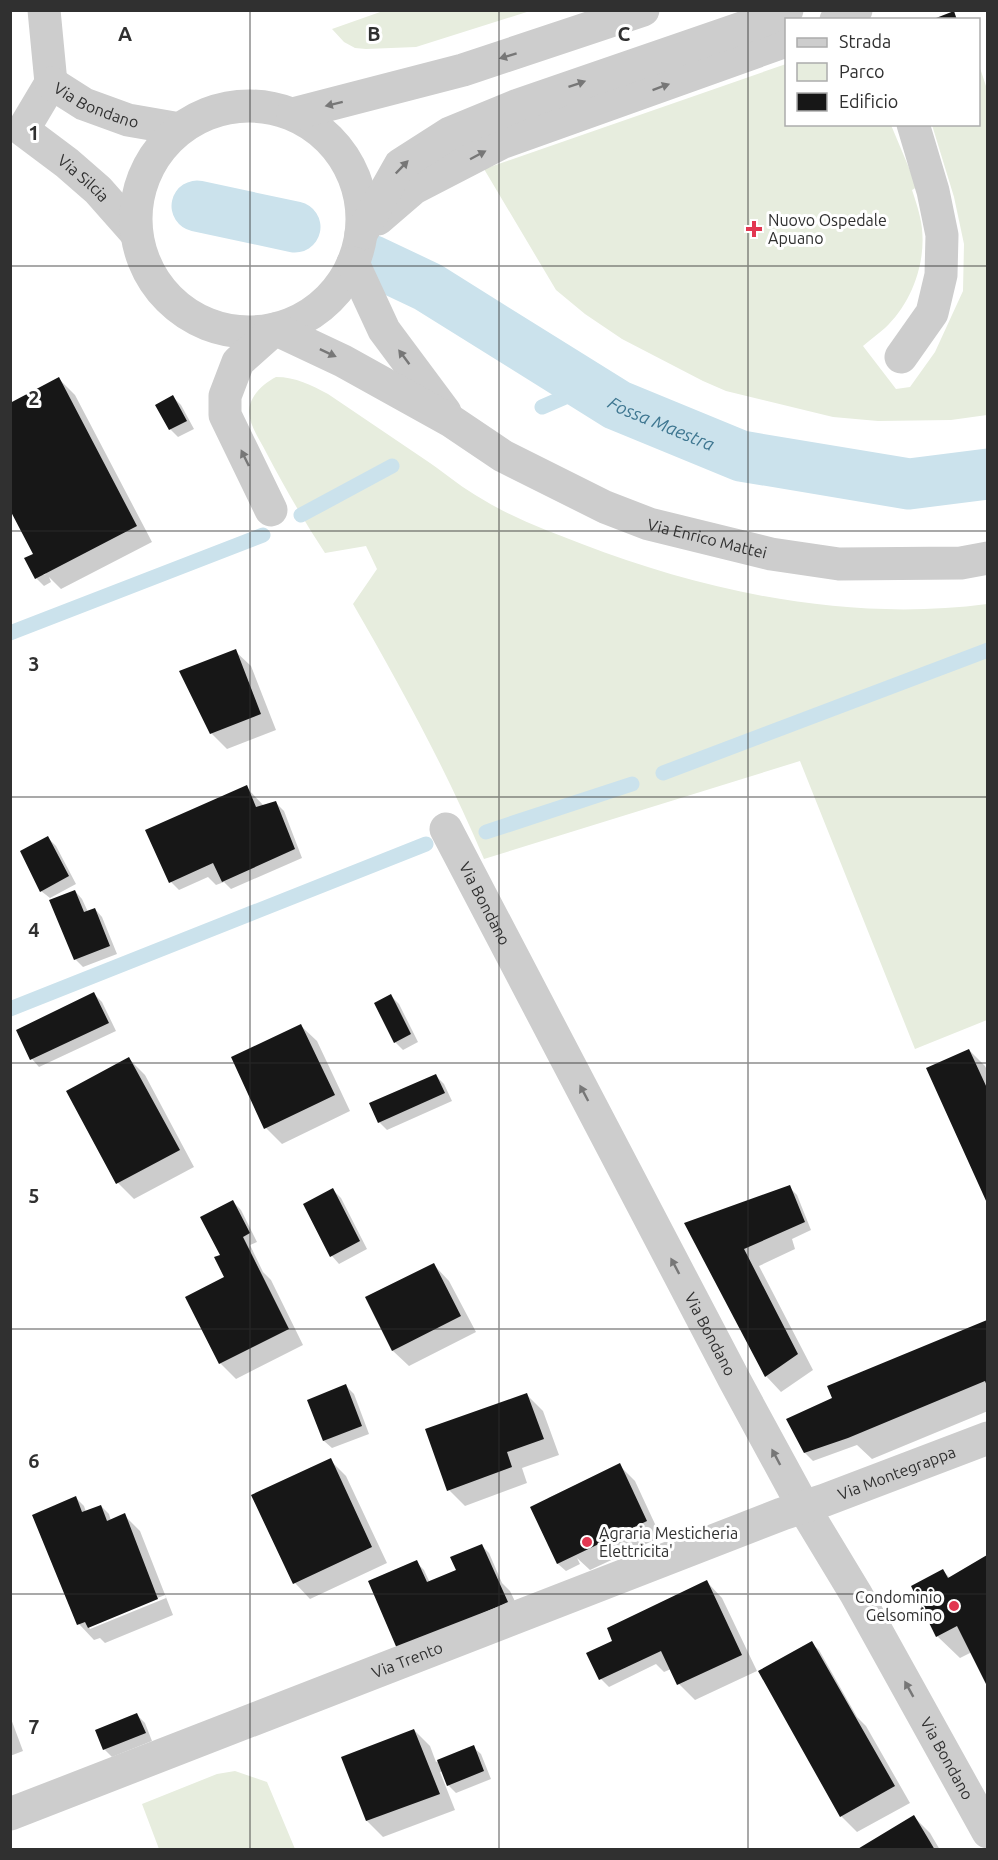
<svg xmlns="http://www.w3.org/2000/svg" width="998" height="1860" font-family="Ubuntu,sans-serif">
  <rect width="100%" height="100%" fill="#fff"/>
  <!-- green -->
  <path fill="#e7edde" d="M383 11V10L530 11 416 47 366 49 355 48 344 42 332 29Z
    M786 64V124L891 125 917 187 912 190C915 199 918 208 920 217 929 255 914 301 885 328 878 334 870 340 863 346L896 389 910 387 935 352 963 291 964 244 954 197 932 125 978 124 979 65 988 92 987 415 951 420 878 421 833 417 726 391 703 381 622 339 585 314 556 290 484 169Z
    M276 377C296 377 311 385 328 394 362 417 396 440 430 463 447 475 464 489 482 499 513 518 548 531 582 544 709 593 851 622 987 604V1020L915 1049 800 761 484 859C447 771 401 687 353 604L377 569 366 546 325 553C304 521 285 488 267 454 260 440 250 427 249 412 249 396 264 383 276 377Z
    M235 1771 267 1782 295 1849H159L142 1804 217 1774Z"/>
  <!-- shadow -->
  <path fill="#0003" fill-rule="evenodd" d="M59 379 75 395 152 542 61 589 49 577 51 582 44 586 36 578 35 554ZM36 562H40L46 574 43 575Z
    M173 397 181 405 194 429 178 437 170 429Z
    M235 651 251 666 276 730 227 749 211 733Z
    M246 787 264 806 276 803 284 811 302 858 231 889 224 882 216 885 208 877 179 890 171 882Z
    M48 838 56 846 76 884 50 898 41 891Z
    M75 891 82 899 88 912 95 909 102 917 117 954 83 967 75 959Z
    M94 994 102 1002 116 1031 39 1067 32 1059 18 1031Z
    M391 996 399 1004 418 1042 403 1050 395 1042 376 1004Z
    M301 1026 317 1041 350 1111 282 1144 266 1128Z
    M969 1050 985 1066 988 1072V1199L928 1069Z
    M129 1059 145 1075 194 1167 134 1199 118 1183Z
    M436 1076 444 1084 452 1101 387 1130 379 1122Z
    M789 1187 797 1195 811 1230 792 1239 795 1249 759 1266 813 1370 781 1392 766 1376 686 1223Z
    M333 1190 341 1198 367 1249 339 1264 332 1256Z
    M233 1202 241 1210 257 1242 250 1245 263 1272 271 1280 303 1345 236 1379 220 1363 227 1278 222 1255Z
    M434 1265 449 1281 476 1332 409 1366 393 1351 367 1298Z
    M988 1322V1411L872 1459 857 1445 813 1461 805 1453 834 1399 829 1387Z
    M346 1386 354 1394 369 1434 332 1448 324 1441Z
    M527 1395 543 1411 559 1455 522 1468 527 1483 465 1506 449 1490Z
    M330 1460 346 1476 387 1563 310 1599 295 1583Z
    M619 1465 635 1481 661 1537 590 1570 577 1558 580 1564 566 1571 558 1564 532 1507 551 1505 548 1498Z
    M76 1498 84 1506 86 1512 101 1506 109 1514 111 1521 124 1515 140 1531 173 1615 105 1643 100 1638 94 1640 79 1624ZM165 1595 166 1598 90 1629 88 1626Z
    M481 1545 489 1553 502 1583 510 1591 523 1618 415 1666 416 1562 424 1570 430 1583 457 1571Z
    M988 1557V1682L972 1652 960 1658 937 1636 942 1570 950 1578Z
    M707 1582 722 1598 757 1671 695 1700 679 1684 671 1669 664 1672 656 1664 609 1687 601 1679 588 1653 614 1641Z
    M811 1643 819 1650 857 1717 866 1726 910 1803 857 1832 841 1816Z
    M137 1715 145 1723 152 1741 112 1757 104 1749Z
    M10 1716 23 1751 10 1756Z
    M414 1730 430 1746 436 1762 473 1747 481 1754 491 1779 456 1793 448 1785 443 1771 440 1772 455 1810 383 1837 367 1821 343 1758Z
    M914 1817 930 1833 940 1850H859Z"/>
  <g fill="none" stroke-linecap="round" stroke-linejoin="round">
    <!-- stream -->
    <path stroke="#cbe2ec" stroke-width="15" d="M542 407 588 387
      M301 515 392 466
      M10 633 263 535
      M663 773 988 650
      M486 832 632 784
      M10 1009 426 844"/>
    <!-- canal -->
    <g stroke="#cbe2ec" stroke-width="51">
      <path d="M197 206 295 227"/>
      <path id="s1" d="M371 260 428 287 617 405 741 456 909 484 988 474"/>
    </g>
  </g>
  <!-- building -->
  <path fill="#171717" d="M954 11 957 20H936V18Z
    M59 377 137 526 35 579 24 558 33 554 10 510V403Z
    M173 395 187 421 169 430 155 405Z
    M236 649 261 714 210 734 179 671Z
    M247 785 256 807 276 801 295 849 222 882 213 863 169 883 145 830Z
    M48 836 69 876 40 892 20 851Z
    M75 890 84 912 95 908 110 946 74 960 49 900Z
    M94 992 109 1023 30 1060 16 1030Z
    M391 994 411 1034 394 1043 374 1003Z
    M301 1024 335 1095 264 1129 231 1057Z
    M969 1049 987 1088V1203L926 1068Z
    M129 1057 180 1150 116 1184 66 1091Z
    M436 1074 445 1093 378 1123 369 1103Z
    M790 1185 805 1222 744 1249 798 1354 765 1377 684 1223Z
    M333 1188 360 1241 330 1257 303 1204Z
    M233 1200 250 1233 243 1237 289 1329 219 1364 185 1297 224 1277 214 1257 220 1255 200 1217Z
    M434 1263 461 1316 392 1351 365 1297Z
    M987 1320V1386L985 1381 848 1438 804 1453 786 1419 832 1398 827 1386Z
    M346 1384 362 1426 323 1441 307 1400Z
    M527 1393 544 1439 507 1452 512 1467 447 1491 425 1429Z
    M331 1458 372 1547 293 1584 251 1495Z
    M620 1463 647 1521 557 1564 530 1507Z
    M76 1496 82 1512 101 1505 107 1521 125 1513 158 1599 88 1628 85 1622 77 1625 32 1515Z
    M482 1544 508 1602 398 1651 368 1581 417 1560 427 1582 456 1570 450 1557Z
    M987 1555V1686L957 1626 936 1637 911 1586 943 1569 948 1578Z
    M707 1580 742 1655 677 1685 661 1651 599 1680 586 1653 612 1641 607 1628Z
    M812 1641 895 1786 840 1817 758 1671Z
    M137 1713 146 1733 103 1750 95 1730Z
    M414 1729 440 1794 366 1821 341 1757Z
    M474 1745 484 1771 447 1786 437 1760Z
    M914 1815 935 1850H856Z"/>
  <g fill="none" stroke-linecap="round" stroke-linejoin="round">
    <!-- minor -->
    <g stroke="#cdcdcd" stroke-width="33">
      <path d="M44 10 51 83"/>
      <path d="M836 20 856 10"/>
      <path id="s2" d="M51 83 23 130 67 163 98 190 136 233"/>
      <path id="s3" d="M51 83 84 104 128 120 180 129"/>
      <circle cx="249" cy="219" r="113"/>
      <path d="M293 114 463 70 643 10"/>
      <path d="M378 219 414 188 501 143 786 41"/>
      <path d="M361 234 400 165 450 133 518 105 762 21 787 10"/>
      <path d="M353 263 384 330 445 412"/>
      <path d="M901 357 932 313 941 275 942 235 933 191 913 124"/>
      <path id="s4" d="M271 510 225 415V396L238 362 275 329 343 361 451 421 503 456 605 507 649 524 771 554 839 564 961 563 988 558"/>
      <path id="s5" d="M446 829 735 1381 804 1508 856 1594 988 1832"/>
      <path id="s6" d="M10 1814 782 1514 825 1500 988 1438"/>
    </g>
  </g>
  <!-- one-way arrows -->
  <defs><path id="oneway-solid" d="M-6-.8H1V-3.2L6.5 0L1 3.2V.8H-6Z" transform="scale(1.5)"/></defs>
  <g fill="#777">
    <use href="#oneway-solid" transform="translate(508 56) rotate(163)"/>
    <use href="#oneway-solid" transform="translate(577 84) rotate(-19)"/>
    <use href="#oneway-solid" transform="translate(661 87) rotate(-20)"/>
    <use href="#oneway-solid" transform="translate(334 104) rotate(166)"/>
    <use href="#oneway-solid" transform="translate(478 155) rotate(-28)"/>
    <use href="#oneway-solid" transform="translate(402 167) rotate(-46)"/>
    <use href="#oneway-solid" transform="translate(328 353) rotate(25)"/>
    <use href="#oneway-solid" transform="translate(404 357) rotate(-127)"/>
    <use href="#oneway-solid" transform="translate(245 458) rotate(-116)"/>
    <use href="#oneway-solid" transform="translate(584 1093) rotate(-118)"/>
    <use href="#oneway-solid" transform="translate(675 1266) rotate(-118)"/>
    <use href="#oneway-solid" transform="translate(776 1457) rotate(-118)"/>
    <use href="#oneway-solid" transform="translate(909 1689) rotate(-119)"/>
  </g>
  <!-- grid -->
  <path fill="none" stroke="#303030" stroke-width="1.5" stroke-opacity="0.55" d="M250 10V1850M499 10V1850M748 10V1850M10 266H988M10 531H988M10 797H988M10 1063H988M10 1329H988M10 1594H988"/>
  <!-- markers -->
  <g fill="#e23751" stroke="#fff" stroke-width="2">
    <path d="M751 220h6v6h6v6h-6v6h-6v-6h-6v-6h6z"/>
    <circle cx="587" cy="1542" r="6"/>
    <circle cx="954" cy="1606" r="6"/>
  </g>
  <g text-anchor="middle" dominant-baseline="central" stroke-width="6" stroke-linejoin="round" paint-order="stroke">
    <!-- street labels -->
    <g font-size="16" fill="#303030" stroke="#fff">
      <text stroke="none"><textPath href="#s3" startOffset="51">Via Bondano</textPath></text>
      <text stroke="none"><textPath href="#s2" startOffset="132">Via Silcia</textPath></text>
      <text stroke="none"><textPath href="#s4" startOffset="693">Via Enrico Mattei</textPath></text>
      <text stroke="none"><textPath href="#s5" startOffset="84">Via Bondano</textPath></text>
      <text stroke="none"><textPath href="#s5" startOffset="570">Via Bondano</textPath></text>
      <text stroke="none"><textPath href="#s6" startOffset="950">Via Montegrappa</textPath></text>
      <text stroke="none"><textPath href="#s6" startOffset="426">Via Trento</textPath></text>
      <text stroke="none"><textPath href="#s5" startOffset="1056">Via Bondano</textPath></text>
    </g>
    <!-- poi labels -->
    <g font-size="16" fill="#303030" stroke="#fff" text-anchor="start">
      <text x="768" y="220">Nuovo Ospedale<tspan x="768" dy="18">Apuano</tspan></text>
      <text x="599" y="1533">Agraria Mesticheria<tspan x="599" dy="18">Elettricita'</tspan></text>
      <text x="942" y="1597" text-anchor="end">Condominio<tspan x="942" dy="18">Gelsomino</tspan></text>
    </g>
    <!-- water labels -->
    <g font-size="18" font-style="italic" fill="#3f7791" stroke="#fff">
      <text stroke="none"><textPath href="#s1" startOffset="334">Fossa Maestra</textPath></text>
    </g>
  </g>
  <g font-size="20" text-anchor="middle" font-weight="bold" fill="#303030" stroke="#fff" stroke-width="6" stroke-linejoin="round" paint-order="stroke">
    <text x="125" y="41">A</text>
    <text x="374" y="41">B</text>
    <text x="624" y="41">C</text>
    <text x="34" y="140">1</text>
    <text x="34" y="405">2</text>
    <text x="34" y="671">3</text>
    <text x="34" y="937">4</text>
    <text x="34" y="1203">5</text>
    <text x="34" y="1468">6</text>
    <text x="34" y="1734">7</text>
  </g>
  <!-- border -->
  <rect width="998" height="1860" fill="none" stroke="#303030" stroke-width="24"/>
  <!-- legend -->
  <rect x="785" y="18" width="195" height="108" fill="#ffffff" stroke="#acacac" stroke-width="1.5"/>
  <rect x="797" y="38" width="30" height="9" fill="#cdcdcd" stroke="#acacac" stroke-width="1.5"/>
  <text x="839" y="48" font-size="18" fill="#303030">Strada</text>
  <rect x="797" y="63" width="30" height="18" fill="#e7edde" stroke="#acacac" stroke-width="1.5"/>
  <text x="839" y="78" font-size="18" fill="#303030">Parco</text>
  <rect x="797" y="93" width="30" height="18" fill="#171717" stroke="#acacac" stroke-width="1.5"/>
  <text x="839" y="108" font-size="18" fill="#303030">Edificio</text>
</svg>
